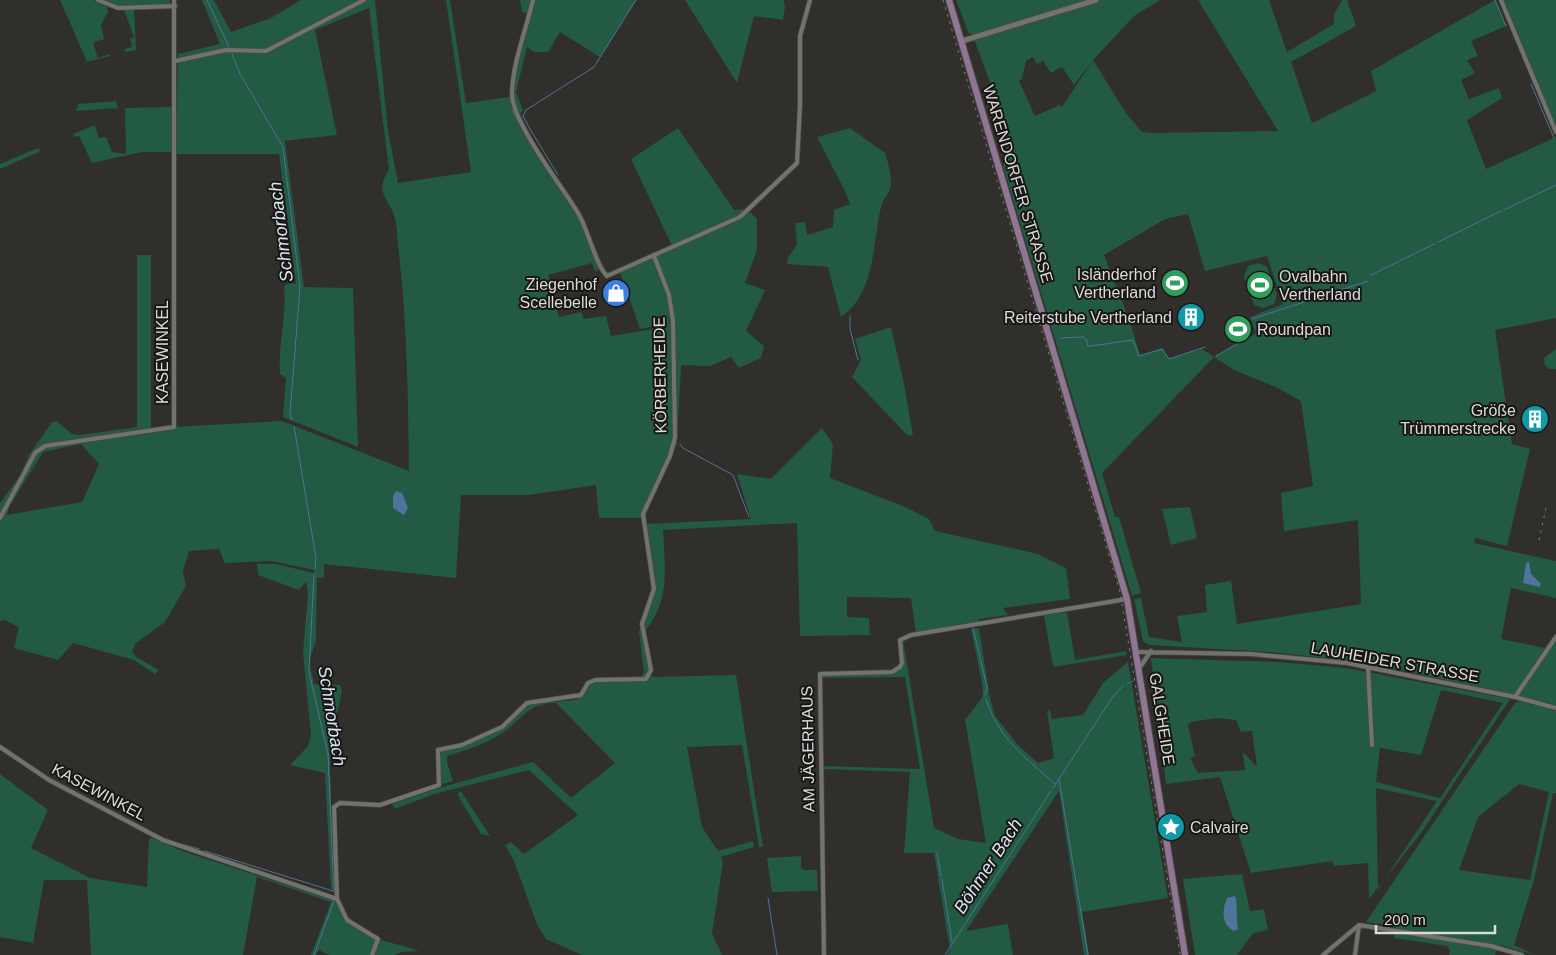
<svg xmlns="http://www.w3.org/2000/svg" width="1556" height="955" font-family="Arial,sans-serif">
  <rect width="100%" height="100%" fill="#302f2b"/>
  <!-- green -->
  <path fill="#225a43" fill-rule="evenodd" d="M60 0H93L107 7 108 12 101 25 104 39 93 43 98 58 109 54 110 56 87 62Z
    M101 0H170V4L120 6Z
    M202 0H214L231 32 271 18 301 0H375L388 131 398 183 471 172 446 0H450L466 103 510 97 518 118 579 219 601 269 595 271 592 263 548 275 559 317 581 312 584 319 606 316 611 336 667 327V324L640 329 620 272 673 248 631 159 678 128 734 210 747 209 757 219V250L745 283 765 290 746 331 764 346 761 358 739 368 731 357 710 366 681 365 677 444 644 518H599L596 485 529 495H461L456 578 324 564V578H317L316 641 309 661 314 684 340 685 342 690 332 738 330 767 334 890 331 889 325 773 290 765 308 746 311 735 303 653 308 593 306 582 299 590 258 575 257 564H276L314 573V570L272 561 225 563 219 549 189 551 183 571 186 586 165 622 136 643 132 651 136 657 159 670 155 674 134 660 73 643 58 660 14 648 19 627 4 620 0 621V503L20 476 29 455 52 422 57 421 72 434 81 435 137 427V255H151V428L282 421 409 471C408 395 407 320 398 245 397 236 397 223 394 215 386 195 375 192 389 170L369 8 315 30 337 135 285 141 304 287 353 288 358 447 283 417 286 378 280 374C278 344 287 315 284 286L289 283 296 284 279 154H176L178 54 220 44ZM81 444 99 464 82 502 7 515 9 507 43 452Z
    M520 0H636L600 57 560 32 548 52H534L527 47 516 92 523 111 519 115C506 84 523 45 531 14L522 12Z
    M685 0H784L785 7 783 20 754 16 737 83Z
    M956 0H1160L1134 16 1093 60 1126 113 1142 132 1151 133 1278 131 1198 0H1269L1287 52 1334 24V14L1342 0H1347L1356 26 1291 62 1312 123 1376 91 1371 71 1495 0 1506 26 1471 41 1478 56 1467 60 1475 73 1461 80 1469 99 1499 88 1502 98 1467 120 1486 169 1556 137V318L1495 330 1512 444 1530 449 1507 546 1475 538 1474 543 1556 561V598L1511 588 1501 639 1545 648 1515 695 1363 662 1269 652 1149 645 1143 641 1134 599 1141 598 1149 637 1182 642 1177 616 1207 612 1205 585 1231 581 1237 624 1361 604 1358 520 1284 531 1281 493 1313 486 1301 401 1278 388 1234 370 1214 357 1102 473 1115 517H1119L1141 593 1132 596 1003 166 1004 158 1009 154 991 85 972 34H969ZM1033 57 1037 64 1043 61 1051 73 1062 67 1074 85 1093 60 1062 107 1060 105 1035 116 1019 81 1022 79 1026 61ZM1188 214 1205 271 1267 256 1283 304 1250 317 1256 333 1214 357 1202 349 1169 358 1162 348 1140 355 1129 319 1104 255 1165 219Z
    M1504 0H1556V126Z
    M134 9 136 50 125 52 124 49 132 47 130 39 134 37 124 10Z
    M116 101 118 108 76 111 78 104Z
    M173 107 172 152H142L92 163 79 136 75 137 73 134 95 125 99 138 106 137 112 152 126 154 125 108Z
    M850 128 885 153C888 162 891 173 891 183 891 193 883 198 881 207 872 244 876 293 841 317L828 267 787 264 788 258 797 244 795 223 805 222 807 235 833 227 834 210 850 204 845 191 817 137Z
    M38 148 41 151 0 169V164Z
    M1259 263 1267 267 1277 295 1274 304 1263 308 1254 305 1244 276 1248 266Z
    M891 327 904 384 913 436 907 435 852 377 861 360 855 339Z
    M1556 349V369H1549L1545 365 1544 358Z
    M822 428 833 444 830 478 903 506 929 519 935 531 1038 554 1066 568 1070 599 1003 608 1008 615 979 619 980 623 916 634 911 598 847 597V617L869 618 870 635 800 636 797 523 663 530C665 568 671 603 642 634L649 671 653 677 736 675 763 847H759L742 745 687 747 702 827 718 851 753 841 754 847 721 857 723 862 712 933 722 955H582L546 939 537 924 514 861 505 845 511 842 524 854 578 815 529 770 434 794 395 809 392 804 442 787 533 762 571 798 615 763 556 703C525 704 524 719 502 733 486 744 466 750 447 756V762L453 781 443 784 441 782 439 756 443 750 462 747 503 729 529 704 574 700 582 697 589 685 596 681 642 682 641 676 644 673 639 632 651 592 648 534 645 524 751 519 737 474 771 479Z
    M1190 507 1197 538 1171 545 1162 509Z
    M1067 612 1075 660 1126 651 1127 655 1053 667 1044 615Z
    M979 628 990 698 995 716 1018 745 1038 763 1054 758 1047 711 1050 710 1052 719 1083 715 1103 683 1128 662 1168 898 1082 912 1089 955H1084L1059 791 966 931 1008 924 1013 955H947L950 950 934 853H904L910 772 823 769V766L920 769 905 677 823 678 822 676 827 674 891 673 902 668 904 664 901 643 903 640 934 828 958 839 986 843 965 720 982 698 983 688 971 629Z
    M1556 639V705L1518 696Z
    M1151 658 1280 662 1346 668 1510 699 1421 833 1369 899 1368 863 1334 866 1332 861 1251 873 1220 777 1166 784ZM1441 690 1503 703 1440 798 1376 782 1380 748 1421 755ZM1216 718 1236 720 1241 732 1252 731 1257 767 1243 752 1245 770 1198 773 1190 758 1195 756 1188 725 1191 722ZM1376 788 1437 801 1378 889Z
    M1520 701 1556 711V793H1553L1534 880 1514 945 1535 955 1500 945 1495 955H1449L1450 951 1447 946 1394 938 1395 926 1366 922 1515 703ZM1519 784 1549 792 1530 880 1459 870 1478 817Z
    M0 774 48 810 31 848 90 878 147 887 149 839 152 838 185 852 336 901C356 943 381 937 419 951L402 952 394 955H329L319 950 316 955H311L331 902 257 877 243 955H91L87 880H44L33 943 0 937Z
    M461 791 490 836 481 834 457 794Z
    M801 856V868L804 870H817L818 891 772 892 767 858Z
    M1242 874 1250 911 1264 909 1268 930 1253 933 1237 955H1195L1183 879Z"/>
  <!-- water -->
  <path fill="#50739c" d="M396 491 402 493 408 508 404 515 393 508V496Z
    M1529 562 1531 574 1541 584 1540 587 1523 583 1526 563Z
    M1235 896C1238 902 1236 920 1238 929L1234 931C1221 925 1222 909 1227 898Z"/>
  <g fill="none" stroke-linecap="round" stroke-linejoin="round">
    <!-- stream -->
    <path stroke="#50739c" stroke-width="1" d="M207 0 229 47
      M1495 0 1506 26
      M232 54 240 74 283 147 300 287 290 414 292 420
      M1531 84 1554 138
      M512 110 518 121
      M530 129 523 116 526 110 594 67 636 0
      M530 129 558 175
      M1504 210 1556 185
      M1438 242 1501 211
      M1371 275 1434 244
      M850 316V329L858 360
      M1252 319 1368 281
      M1061 338 1083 337 1086 339 1088 346H1091L1133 340 1139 356 1162 349 1169 359 1205 347
      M1216 356 1242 341 1246 328
      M294 426 316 558 315 569
      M680 444 683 448 733 475 749 517
      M314 574 309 672 328 754 334 892
      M973 628 987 687 985 695
      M1127 684 1133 681
      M986 699C997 737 1026 758 1055 784
      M1059 779 1088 955
      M1053 788 1114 695 1123 686
      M182 844 199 849
      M205 851 333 891
      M937 853 941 876
      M942 879 952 942
      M768 898 777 955
      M314 955 334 901
      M945 955 1051 791"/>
    <!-- minor casing -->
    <g stroke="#4b4a46" stroke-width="5.5">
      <path id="minor" d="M98 0 118 8 175 6
        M533 0C526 30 513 62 512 93 511 121 563 188 578 213 588 229 595 264 607 276L740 217 797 163 800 105V36L810 0
        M1501 0 1556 132
        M175 61 226 50 266 51 364 0
        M0 518 35 453 45 446 174 427V0
        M1137 652 1251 654 1347 663 1515 697 1556 708
        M1140 667 1151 651
        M1368 667 1372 745
        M1515 697 1556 637
        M0 747 49 780 163 840 337 899
        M372 955 378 939 347 920 337 899 334 807 340 803 380 805 439 785 438 750 462 745 502 727 527 703 581 695 588 683 595 680 646 679 651 670 642 624 654 589 643 514 670 456 675 437 673 321 669 295 654 256
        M824 955 820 674 892 672 900 667 902 663 900 640 911 635 1127 599
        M1323 955 1359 925 1491 946 1522 955
        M1355 955 1359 925"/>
    </g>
    <!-- tertiary casing -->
    <g stroke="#4b4a46" stroke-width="7">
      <path id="tertiary" d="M962 41 1096 0"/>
    </g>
    <!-- primary casing -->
    <g stroke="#4b4a46" stroke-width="8">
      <path id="primary" d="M949 0 1127 599 1185 955"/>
    </g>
    <!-- minor -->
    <use href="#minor" stroke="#73736d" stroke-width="4"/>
    <!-- tertiary -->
    <use href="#tertiary" stroke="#73736d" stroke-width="5"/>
    <!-- primary -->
    <use href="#primary" stroke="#907595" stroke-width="6"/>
    <!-- rail -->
    <path stroke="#81807d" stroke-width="1" stroke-dasharray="2.5 5" stroke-linecap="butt" d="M943 0 1120 592 1180 955
      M1539 540 1546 508"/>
  </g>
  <!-- icons -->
  <defs>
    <g id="stadium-disc" transform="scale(1.4375)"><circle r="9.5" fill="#2e9e5b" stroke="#181715"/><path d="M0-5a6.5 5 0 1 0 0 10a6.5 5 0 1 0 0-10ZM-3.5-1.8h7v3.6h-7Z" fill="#fff"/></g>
    <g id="shop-disc" transform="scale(1.4375)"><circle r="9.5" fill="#3f7fe0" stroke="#181715"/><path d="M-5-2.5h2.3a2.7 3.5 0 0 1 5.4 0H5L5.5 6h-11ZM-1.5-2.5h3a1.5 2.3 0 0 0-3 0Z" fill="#fff"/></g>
    <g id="building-disc" transform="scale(1.4375)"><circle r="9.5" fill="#0f9aa8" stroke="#181715"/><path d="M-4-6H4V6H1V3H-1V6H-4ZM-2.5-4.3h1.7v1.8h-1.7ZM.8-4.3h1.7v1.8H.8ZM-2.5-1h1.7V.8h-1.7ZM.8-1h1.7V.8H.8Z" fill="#fff"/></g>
    <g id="sight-disc" transform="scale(1.4375)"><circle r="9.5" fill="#0f9aa8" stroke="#181715"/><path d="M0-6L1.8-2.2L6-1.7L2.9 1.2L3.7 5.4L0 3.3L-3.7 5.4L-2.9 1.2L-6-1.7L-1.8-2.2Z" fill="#fff"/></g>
  </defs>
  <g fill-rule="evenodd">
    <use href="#stadium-disc" x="1175" y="283"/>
    <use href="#stadium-disc" x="1260" y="285"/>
    <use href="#shop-disc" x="616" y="293"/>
    <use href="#building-disc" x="1191" y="317"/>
    <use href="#stadium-disc" x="1238" y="329"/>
    <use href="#building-disc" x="1535" y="419"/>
    <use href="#sight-disc" x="1171" y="827"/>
  </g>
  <g text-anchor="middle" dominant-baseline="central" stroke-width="4" stroke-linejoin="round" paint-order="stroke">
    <!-- street labels -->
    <g font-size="16" fill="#dcdbd9" stroke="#181715">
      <text transform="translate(1018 184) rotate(73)">WARENDORFER STRASSE</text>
      <text transform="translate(162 352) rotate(-90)">KASEWINKEL</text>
      <text transform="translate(660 375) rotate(-91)">KÖRBERHEIDE</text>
      <text transform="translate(1395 662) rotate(10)">LAUHEIDER STRASSE</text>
      <text transform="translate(1162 719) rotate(81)">GALGHEIDE</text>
      <text transform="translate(808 749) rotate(-91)">AM JÄGERHAUS</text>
      <text transform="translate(99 792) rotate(28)">KASEWINKEL</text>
    </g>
    <!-- poi labels -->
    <g font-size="16" fill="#dcdbd9" stroke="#181715" text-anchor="end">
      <text x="1156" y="274">Isländerhof<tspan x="1156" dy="18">Vertherland</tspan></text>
      <text x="1279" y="276" text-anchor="start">Ovalbahn<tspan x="1279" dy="18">Vertherland</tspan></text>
      <text x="597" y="284">Ziegenhof<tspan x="597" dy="18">Scellebelle</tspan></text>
      <text x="1172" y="317">Reiterstube Vertherland</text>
      <text x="1257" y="329" text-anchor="start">Roundpan</text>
      <text x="1516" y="410">Größe<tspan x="1516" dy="18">Trümmerstrecke</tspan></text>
      <text x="1190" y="827" text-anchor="start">Calvaire</text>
    </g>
    <!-- water labels -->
    <g font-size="18" font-style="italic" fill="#dae5f2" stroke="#181715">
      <text transform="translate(281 232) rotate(-97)">Schmorbach</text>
      <text transform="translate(332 716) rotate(81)">Schmorbach</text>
      <text transform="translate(988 866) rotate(-57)">Böhmer Bach</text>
    </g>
  </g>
  <!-- scale -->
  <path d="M1376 925v8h119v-8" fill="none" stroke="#dcdbd9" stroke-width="2.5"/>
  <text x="1384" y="925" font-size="15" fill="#dcdbd9" stroke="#181715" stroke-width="4" paint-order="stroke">200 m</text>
</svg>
